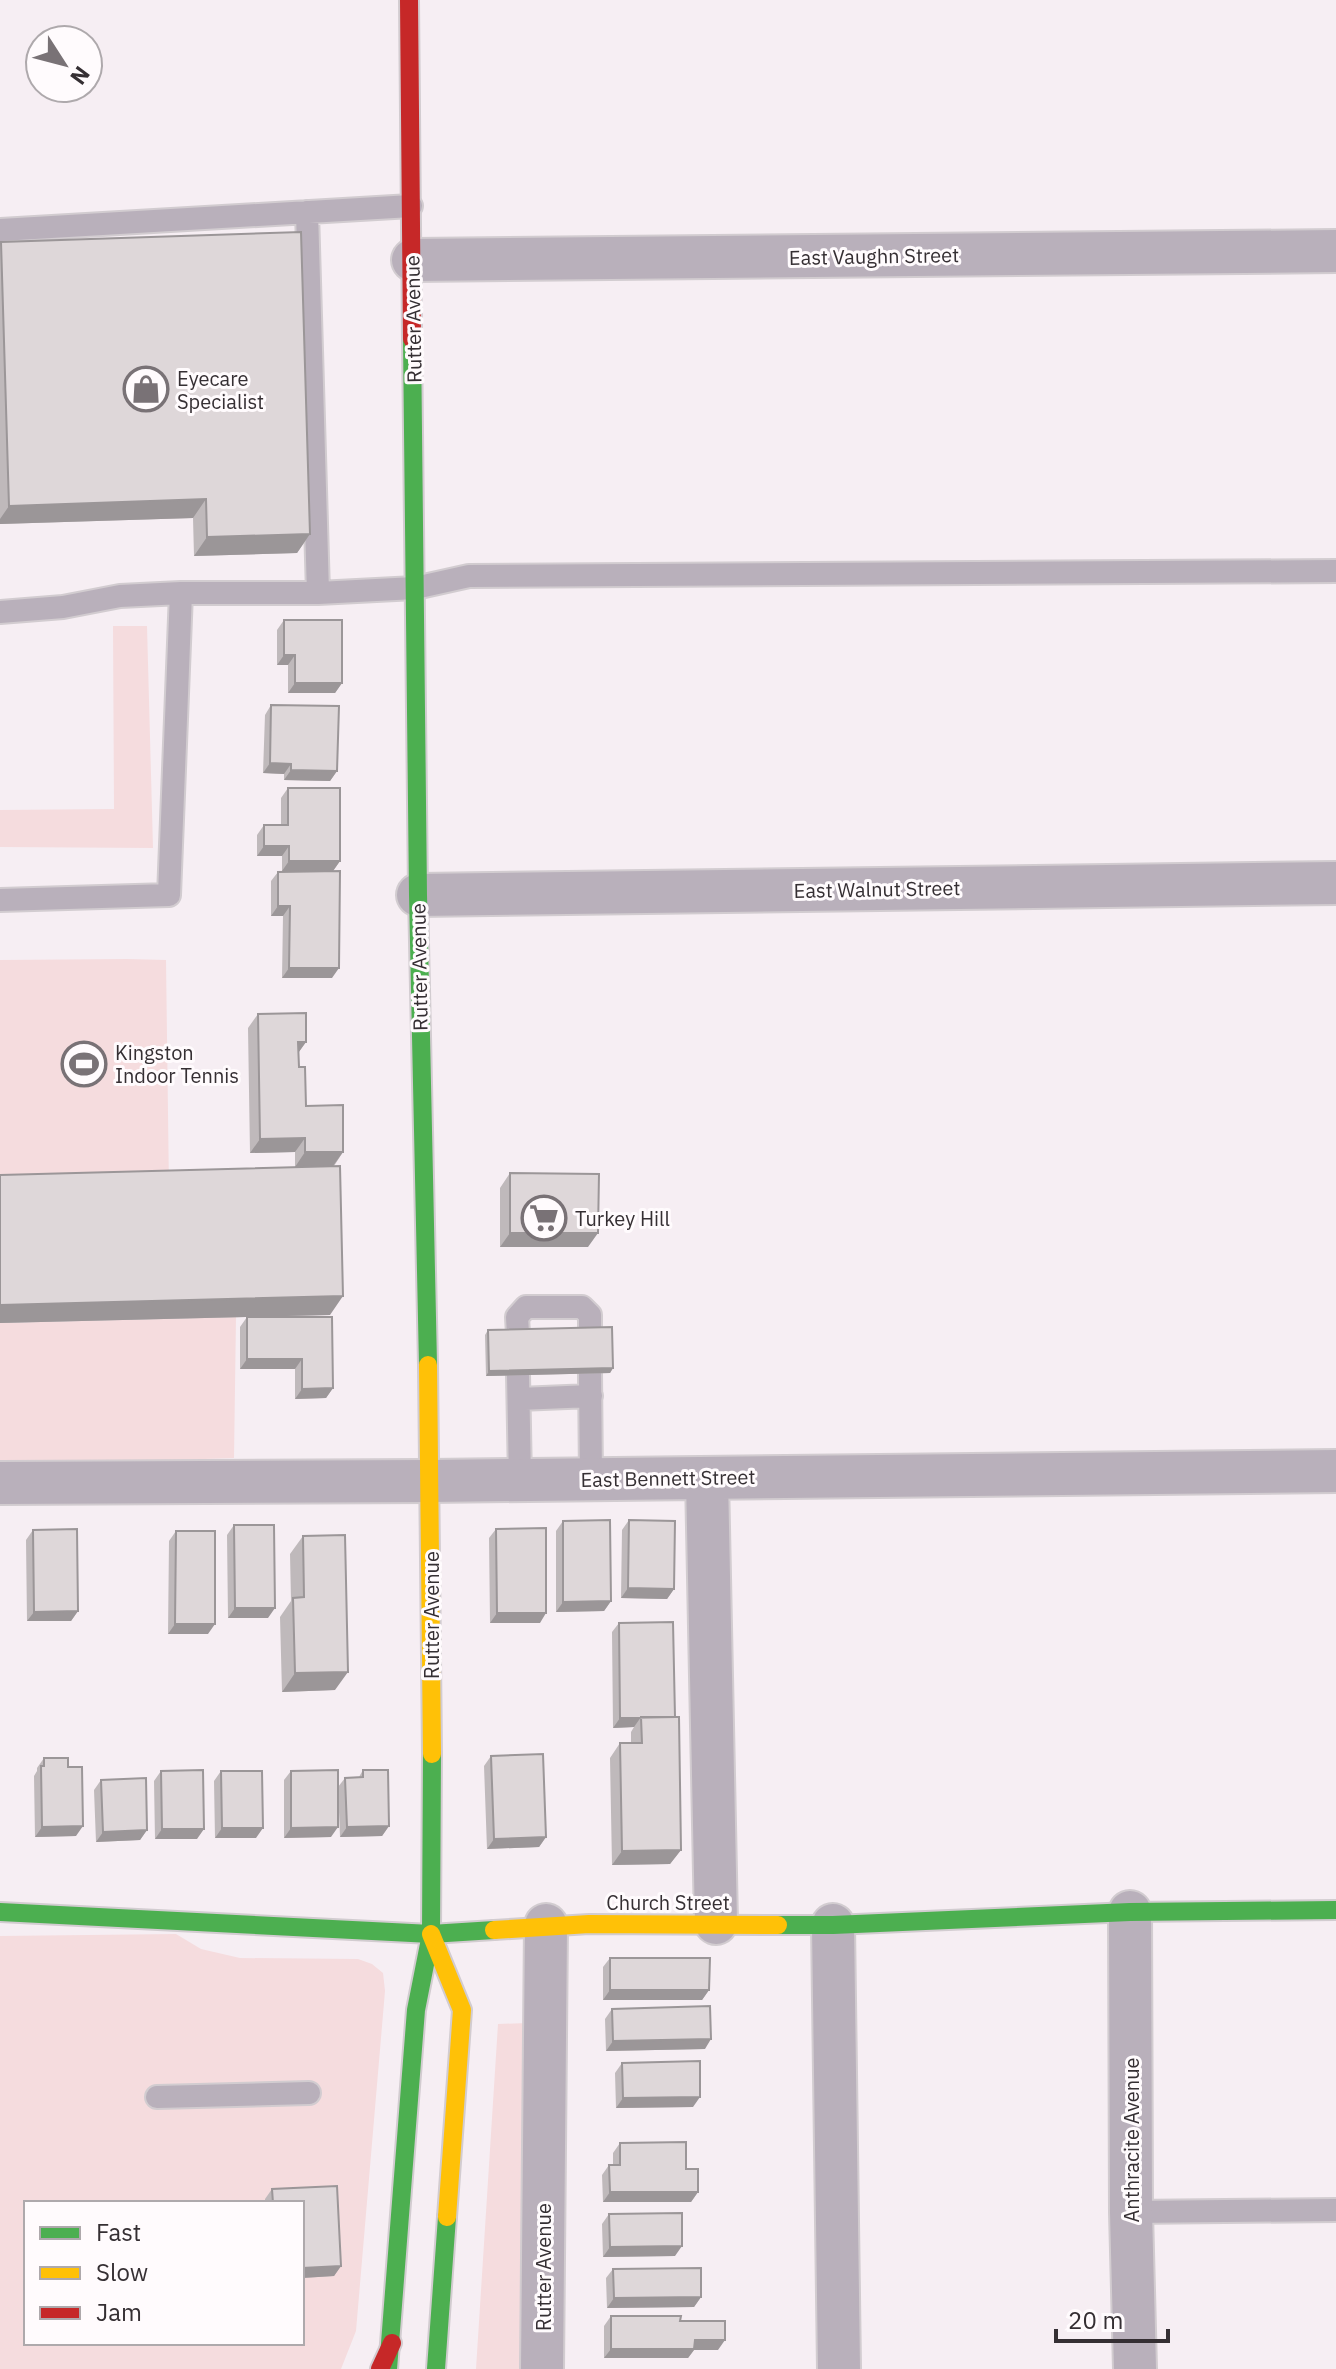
<svg xmlns="http://www.w3.org/2000/svg" width="1336" height="2369" font-family="'IBM Plex Sans',sans-serif">
  <rect width="100%" height="100%" fill="#f6eef3"/>
  <!-- green -->
  <path fill="#f5dcde" fill-rule="evenodd" d="M113 626H147L153 848 0 847V810L114 809Z
    M127 959 166 960 169 1189 0 1193V960Z
    M236 1317 234 1458 0 1466V1323Z
    M176 1934 201 1949 240 1958 358 1959 372 1964 383 1973 385 1991 356 2331 341 2369H0V1936ZM26 2203H302V2343H26Z
    M527 2023 531 2369H476L498 2024Z"/>
  <g fill="none" stroke-linecap="round" stroke-linejoin="round">
    <!-- lane casing -->
    <g stroke="#d2ccd0" stroke-width="26">
      <path id="lane" d="M307 212 318 593
        M0 230 411 206
        M0 612 63 607 120 596 181 593
        M0 900 169 895 181 593H318L415 588 469 576 1336 571
        M518 1334 517 1317 526 1307H582L590 1315V1332
        M590 1373 591 1479
        M518 1375 520 1480
        M519 1399 591 1396
        M157 2097 309 2093
        M1131 2212 1336 2210"/>
    </g>
    <!-- street casing -->
    <g stroke="#d2ccd0" stroke-width="46">
      <path id="street" d="M413 260 1336 251
        M418 895 1336 883
        M707 1478 716 1923
        M0 1483 430 1481 1336 1471
        M1130 1912 1131 2212 1135 2369
        M833 1925 839 2369
        M542 2369 546 1925"/>
    </g>
    <!-- fast casing -->
    <g stroke="#d2ccd0" stroke-width="22">
      <path id="fast" d="M412 339 418 895 428 1365
        M0 1912 431 1934 494 1930
        M778 1925H833L1130 1912 1336 1910
        M388 2369 416 2010 431 1934 432 1754
        M436 2369 447 2217"/>
    </g>
    <!-- slow casing -->
    <g stroke="#d2ccd0" stroke-width="22">
      <path id="slow" d="M428 1365 432 1754
        M494 1930 589 1924 778 1925
        M431 1934 462 2010 447 2217"/>
    </g>
    <!-- jam casing -->
    <g stroke="#d2ccd0" stroke-width="22">
      <path id="jam" d="M409 0 412 339
        M380 2369 392 2343"/>
    </g>
    <!-- lane -->
    <use href="#lane" stroke="#b9b0bb" stroke-width="22"/>
    <!-- street -->
    <use href="#street" stroke="#b9b0bb" stroke-width="42"/>
    <!-- fast -->
    <use href="#fast" stroke="#4caf50" stroke-width="18"/>
    <!-- slow -->
    <use href="#slow" stroke="#ffc107" stroke-width="18"/>
    <!-- jam -->
    <use href="#jam" stroke="#c62828" stroke-width="18"/>
  </g>
  <!-- wall -->
  <path fill="#bfb9bb" d="M1 242 310 534 297 553 194 556 193 518 0 524V243Z
    M284 620 342 683 335 693H288V665H277V630Z
    M271 705 337 771 330 781 284 780V774L263 773 265 715Z
    M288 788 340 861 333 871H282V856H257V835L264 825H281V798Z
    M278 872 332 978H282L283 916H271V881Z
    M258 1014 306 1042 298 1053 299 1067 306 1106 343 1152 334 1166 330 1315 0 1323V1175L295 1167V1152L250 1153 248 1028Z
    M510 1173 588 1247H500V1188Z
    M247 1317H332L333 1388 326 1398 295 1399V1369H240V1327Z
    M488 1330 613 1368 610 1373 486 1376 485 1335Z
    M629 1520 674 1589 667 1599 621 1598 622 1530Z
    M563 1521 611 1601 604 1611 556 1612V1531Z
    M234 1525 268 1618H228L227 1535Z
    M496 1529 540 1623H490L489 1538Z
    M33 1530 78 1611 71 1621H27L26 1540Z
    M176 1531 208 1634H168L169 1541Z
    M303 1536 335 1690 282 1692 280 1617 291 1601 290 1554Z
    M619 1623 674 1717 681 1850 670 1864 612 1865 610 1758 620 1743H631V1732L634 1727 613 1728 612 1632Z
    M491 1756 546 1837 539 1847 487 1849 484 1766Z
    M44 1758 68 1767 76 1836 35 1837 34 1776 37 1771V1768Z
    M363 1770 389 1826 382 1836 340 1837 338 1787 345 1778 359 1777Z
    M161 1771 197 1839H155L154 1781Z
    M221 1771 256 1838H215L214 1781Z
    M291 1771 331 1837 284 1838V1780Z
    M101 1780 147 1830 140 1840 96 1842 94 1790Z
    M610 1958 709 1990 702 2000H603V1967Z
    M612 2009 705 2049 606 2051 605 2019Z
    M622 2063 693 2107 616 2108 615 2073Z
    M620 2143 686 2169 698 2192 691 2202H603L602 2175 609 2165H613V2153Z
    M337 2186 341 2266 334 2276 302 2278V2203H265V2199L272 2189Z
    M609 2214 675 2256 603 2257 602 2224Z
    M613 2269 701 2297 694 2307 607 2308 606 2278Z
    M611 2316 680 2321 718 2350H694L688 2358H604V2326Z"/>
  <!-- shaded-wall -->
  <path fill="#9b9698" d="M206 499 193 518 0 524V519L9 506Z
    M310 534 297 553 194 556 207 537Z
    M284 655H295L288 665H277Z
    M295 683H342L335 693H288Z
    M270 763 291 764 284 774 263 773Z
    M291 770 337 771 330 781 284 780Z
    M264 846H289L282 856H257Z
    M289 861H340L333 871H282Z
    M278 906H290L283 916H271Z
    M289 968H339L332 978H282Z
    M298 1042H306L296 1056Z
    M305 1138 295 1152 250 1153 260 1139Z
    M305 1152H343L333 1166 295 1167Z
    M510 1233H598L588 1247H500Z
    M343 1296 330 1315 0 1323V1305Z
    M247 1359H302L295 1369H240Z
    M613 1368 610 1373 486 1376 489 1371Z
    M333 1388 326 1398 295 1399 302 1389Z
    M628 1588 674 1589 667 1599 621 1598Z
    M611 1601 604 1611 556 1612 563 1602Z
    M235 1608H275L268 1618H228Z
    M78 1611 71 1621H27L34 1612Z
    M497 1613H546L540 1623H490Z
    M175 1624H215L208 1634H168Z
    M348 1672 335 1690 282 1692 295 1673Z
    M641 1717 634 1727 613 1728 620 1718Z
    M83 1826 76 1836 35 1837 42 1827Z
    M389 1826 382 1836 340 1837 347 1827Z
    M338 1827 331 1837 284 1838 291 1828Z
    M222 1828H263L256 1838H215Z
    M162 1829H204L197 1839H155Z
    M147 1830 140 1840 96 1842 103 1832Z
    M546 1837 539 1847 487 1849 494 1839Z
    M681 1850 670 1864 612 1865 622 1851Z
    M610 1990H709L702 2000H603Z
    M711 2039 705 2049 606 2051 613 2041Z
    M700 2097 693 2107 616 2108 623 2098Z
    M610 2192H698L691 2202H603Z
    M682 2246 675 2256 603 2257 610 2247Z
    M341 2266 334 2276 302 2278V2268Z
    M701 2297 694 2307 607 2308 614 2298Z
    M695 2340H725L718 2350H694L688 2358H604L611 2349Z"/>
  <!-- building -->
  <path fill="#ded7d9" stroke="#9b9698" stroke-width="2" d="M301 232 310 534 207 537 206 499 9 506 1 242Z
    M284 620H342V683H295V655H284Z
    M271 705 339 706 337 771 291 770V764L270 763Z
    M288 788H340V861H289V846H264V825H288Z
    M340 871 339 968H289L290 906H278V872Z
    M306 1013V1042H298L299 1067H305L306 1106 343 1105V1152H305V1138L260 1139 258 1014Z
    M340 1166 343 1296 0 1305V1175Z
    M510 1173 599 1174 598 1233H510Z
    M247 1317H332L333 1388 302 1389V1359H247Z
    M612 1327 613 1368 489 1371 488 1330Z
    M610 1520 611 1601 563 1602V1521Z
    M629 1520 675 1521 674 1589 628 1588Z
    M234 1525H274L275 1608H235Z
    M546 1528V1613H497L496 1529Z
    M77 1529 78 1611 34 1612 33 1530Z
    M176 1531H215V1624H175Z
    M345 1535 348 1672 295 1673 293 1598 304 1597 303 1536Z
    M673 1622 675 1717 620 1718 619 1623Z
    M641 1717H679L681 1850 622 1851 620 1743H642Z
    M543 1754 546 1837 494 1839 491 1756Z
    M44 1758H68V1767H82L83 1826 42 1827 41 1766H44Z
    M203 1770 204 1829H162L161 1771Z
    M338 1770V1827L291 1828V1771Z
    M363 1770H388L389 1826 347 1827 345 1778 363 1777Z
    M221 1771H262L263 1828H222Z
    M146 1778 147 1830 103 1832 101 1780Z
    M610 1958H710L709 1990H610Z
    M710 2006 711 2039 613 2041 612 2009Z
    M700 2061V2097L623 2098 622 2063Z
    M686 2142V2169H698V2192H610L609 2165H620V2143Z
    M337 2186 341 2266 302 2268V2203H273L272 2189Z
    M682 2213V2246L610 2247 609 2214Z
    M701 2268V2297L614 2298 613 2269Z
    M611 2316H681L680 2321H725V2340H695L694 2349H611Z"/>
  <!-- icons -->
  <defs>
    <g id="shop-ring" transform="scale(2.3)"><circle r="9.5" fill="#fffbfd" stroke="#797276" stroke-width="1.5"/><path d="M-5-2.5h2.3a2.7 3.5 0 0 1 5.4 0H5L5.5 6h-11ZM-1.5-2.5h3a1.5 2.3 0 0 0-3 0Z" fill="#797276"/></g>
    <g id="stadium-ring" transform="scale(2.3)"><circle r="9.5" fill="#fffbfd" stroke="#797276" stroke-width="1.5"/><path d="M0-5a6.5 5 0 1 0 0 10a6.5 5 0 1 0 0-10ZM-3.5-1.8h7v3.6h-7Z" fill="#797276"/></g>
    <g id="supermarket-ring" transform="scale(2.3)"><circle r="9.5" fill="#fffbfd" stroke="#797276" stroke-width="1.5"/><path d="M-6-5.5h2.5l.6 2H6L4.5 2H-2.5L-4.4-4H-6ZM-1.5 3.2a1.3 1.3 0 1 0 .1 0ZM3 3.2a1.3 1.3 0 1 0 .1 0Z" fill="#797276"/></g>
  </defs>
  <g fill-rule="evenodd">
    <use href="#shop-ring" x="146" y="389"/>
    <use href="#stadium-ring" x="84" y="1064"/>
    <use href="#supermarket-ring" x="544" y="1218"/>
  </g>
  <g text-anchor="middle" dominant-baseline="central" stroke-width="6" stroke-linejoin="round" paint-order="stroke">
    <!-- street labels -->
    <g font-size="20" fill="#352f33" stroke="#fffbfd">
      <text transform="translate(874 256) rotate(-1)">East Vaughn Street</text>
      <text transform="translate(413 319) rotate(-91)">Rutter Avenue</text>
      <text transform="translate(877 889) rotate(-1)">East Walnut Street</text>
      <text transform="translate(419 967) rotate(-91)">Rutter Avenue</text>
      <text transform="translate(668 1478) rotate(-1)">East Bennett Street</text>
      <text transform="translate(431 1615) rotate(-90)">Rutter Avenue</text>
      <text x="668" y="1902">Church Street</text>
      <text transform="translate(1131 2140) rotate(-90)">Anthracite Avenue</text>
      <text transform="translate(543 2267) rotate(-90)">Rutter Avenue</text>
    </g>
    <!-- poi labels -->
    <g font-size="20" fill="#352f33" stroke="#fffbfd" text-anchor="start">
      <text x="177" y="378">Eyecare<tspan x="177" dy="23">Specialist</tspan></text>
      <text x="115" y="1052">Kingston<tspan x="115" dy="23">Indoor Tennis</tspan></text>
      <text x="575" y="1218">Turkey Hill</text>
    </g>
  </g>
  <!-- legend -->
  <rect x="24" y="2201" width="280" height="144" fill="#fffbfd" stroke="#aea9ac" stroke-width="2"/>
  <rect x="40" y="2227" width="40" height="12" fill="#4caf50" stroke="#aea9ac" stroke-width="2"/>
  <text x="96" y="2241" font-size="24" fill="#352f33">Fast</text>
  <rect x="40" y="2267" width="40" height="12" fill="#ffc107" stroke="#aea9ac" stroke-width="2"/>
  <text x="96" y="2281" font-size="24" fill="#352f33">Slow</text>
  <rect x="40" y="2307" width="40" height="12" fill="#c62828" stroke="#aea9ac" stroke-width="2"/>
  <text x="96" y="2321" font-size="24" fill="#352f33">Jam</text>
  <!-- north arrow -->
  <g transform="translate(64 64) rotate(126)"><circle r="38" fill="#fffbfd" stroke="#aea9ac" stroke-width="2"/>
  <path d="M0-6L14 30L0 20L-14 30Z" fill="#797276"/>
  <text y="-12" font-size="22" font-weight="bold" text-anchor="middle" fill="#352f33">N</text>
  </g>
  <!-- scale -->
  <path d="M1056 2329v12h112v-12" fill="none" stroke="#352f33" stroke-width="4"/>
  <text x="1068" y="2329" font-size="24" fill="#352f33" stroke="#fffbfd" stroke-width="6" paint-order="stroke">20 m</text>
</svg>
